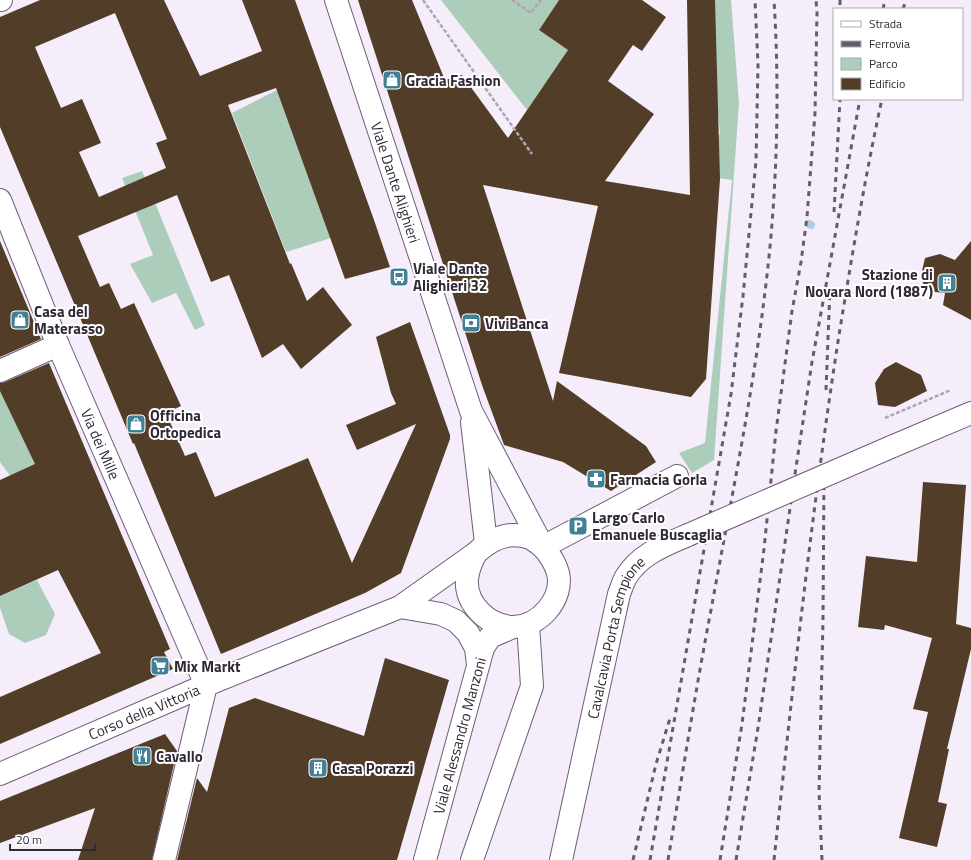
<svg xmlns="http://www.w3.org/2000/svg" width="971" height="860" font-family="'Titillium Web',sans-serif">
  <rect width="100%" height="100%" fill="#f5edfa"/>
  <!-- green -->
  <path fill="#adcdbb" d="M441 0H559L539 30 575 55 554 86 547 81 527 110Z
    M708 0H731L739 103 714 460 692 473 679 453 705 443 732 180 718 178 708 147 720 134Z
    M277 90 331 238 286 252 232 113Z
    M142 171 205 325 195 330 176 293 152 303 130 264 153 255 122 178Z
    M0 391 58 482 10 476 0 462Z
    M37 580 55 614 46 635 25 643 9 634 0 608V596Z"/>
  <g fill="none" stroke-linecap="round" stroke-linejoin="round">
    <!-- stream -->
    <path stroke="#afcde3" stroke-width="8" d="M809 224 811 225"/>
  </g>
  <!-- building -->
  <path fill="#523e28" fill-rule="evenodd" d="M40 0H164L200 76 262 51 242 0H295L374 220 390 267 345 279 276 88 228 105 290 264 291 263 307 301 323 287 352 325 301 369 283 344 262 358 229 275 211 282 177 195 78 236 100 287 109 283 121 309 134 303 181 406 166 413 185 456 196 452 215 497 308 458 352 563 416 424 357 450 346 425 396 404 391 393 376 337 410 322 450 435V439L401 573 365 593 221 654 134 443 133 444 0 127V17ZM115 13 167 139 156 143 166 168 99 197 79 152 101 143 82 99 61 108 35 47Z
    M358 0H412L445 80 462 75 508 138 568 50 539 30 559 0H642L666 17 642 51 633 45 608 81 654 114 605 181 690 195 687 0H715L720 179 706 379 691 397 559 373 598 206 483 185 553 401 557 381 646 446 656 462 611 491 563 462 504 445 482 385Z
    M0 241 41 339 0 357Z
    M971 241V320L943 305 945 293 925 291 921 275 925 258 940 254 955 260Z
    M896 362 921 375 927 391 895 407 878 405 875 383 884 369Z
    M49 363 170 649 164 652 173 669 0 744V697L101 653 58 570 0 596V480L35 464 0 391V383L5 382Z
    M923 482 966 485 956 624 971 628V649L947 749H949L938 802 947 804 937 847 899 838 928 712 913 709 932 638 885 625 884 630 858 627 866 556 917 562Z
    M385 658 449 680 397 860H177L197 778 207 792 229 708 255 698 364 736Z
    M165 734 177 751 152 860H78L95 808 0 843V801Z"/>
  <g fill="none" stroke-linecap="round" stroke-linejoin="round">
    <!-- minor casing -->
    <g stroke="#6f5d7a" stroke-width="24">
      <g id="minor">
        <path d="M0 0H1"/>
        <path id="s1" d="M0 200 58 345 206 685 0 774"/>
        <path d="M0 371 58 345"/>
        <path d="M543 547 677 476"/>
      </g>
    </g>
    <!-- major casing -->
    <g stroke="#6f5d7a" stroke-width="24">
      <g id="major">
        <path id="s2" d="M336 0 471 411 543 547C550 555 555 562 558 573 564 599 539 627 513 627 488 626 465 604 467 579 468 570 471 562 476 553"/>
        <path d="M472 422 486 543"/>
        <path d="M891 447 971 413"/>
        <path d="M400 607 441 614 456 621 468 633 476 648 478 665"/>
        <path d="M164 860 206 685 400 607 476 553C491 539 509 530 530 538 534 540 539 544 543 547"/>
        <path id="s3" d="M425 860 483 648 490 637 513 627"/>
        <path d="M472 860 532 686 528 624"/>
        <path id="s4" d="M561 860 619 594C621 589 623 582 626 577 640 554 665 545 688 535"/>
      </g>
    </g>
    <!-- path -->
    <path stroke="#ada5b2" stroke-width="2.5" stroke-dasharray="4 2" stroke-linecap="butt" d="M423 0 532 154
      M512 0 531 13 541 0
      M885 418 951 390"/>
    <!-- minor -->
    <use href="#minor" stroke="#fff" stroke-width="22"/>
    <!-- major -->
    <use href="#major" stroke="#fff" stroke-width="22"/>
    <!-- rail -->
    <path stroke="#645c69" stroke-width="3" stroke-dasharray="5 5" stroke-linecap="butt" d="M840 0V9
      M883 9 885 0
      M903 9 906 0
      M834 212 840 99
      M826 390 830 288
      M633 860 656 764 671 715
      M650 860 731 394 743 296 756 161 758 65 755 0
      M668 860C682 777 695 693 711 610 730 505 752 399 765 292 777 196 780 97 774 0
      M720 860 742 724 764 549 776 431 792 311 801 262 807 217 815 113 817 13 816 0
      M736 860 758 728 795 474 812 362 860 99
      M774 860C793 685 812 509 839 335 852 256 865 177 882 99
      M822 860 819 792 823 621 824 474"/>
    <!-- major-bridge casing -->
    <g stroke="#6f5d7a" stroke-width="24" stroke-linecap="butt">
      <path id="major-bridge" d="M688 535 891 447"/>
    </g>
    <!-- major-bridge -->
    <use href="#major-bridge" stroke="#fff" stroke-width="22"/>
  </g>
  <!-- icons -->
  <defs>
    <g id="shop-square" transform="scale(1)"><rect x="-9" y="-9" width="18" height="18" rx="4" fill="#428096" stroke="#fff"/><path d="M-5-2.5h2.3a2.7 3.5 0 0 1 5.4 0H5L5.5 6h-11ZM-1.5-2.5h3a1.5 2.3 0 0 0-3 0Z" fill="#fff"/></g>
    <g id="bus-square" transform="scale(1)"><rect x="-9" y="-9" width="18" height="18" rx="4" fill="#428096" stroke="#fff"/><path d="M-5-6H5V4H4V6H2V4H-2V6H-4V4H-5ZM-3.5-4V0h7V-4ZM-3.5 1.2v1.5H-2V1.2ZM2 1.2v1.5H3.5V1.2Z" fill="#fff"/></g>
    <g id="building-square" transform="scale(1)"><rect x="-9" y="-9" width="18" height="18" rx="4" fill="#428096" stroke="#fff"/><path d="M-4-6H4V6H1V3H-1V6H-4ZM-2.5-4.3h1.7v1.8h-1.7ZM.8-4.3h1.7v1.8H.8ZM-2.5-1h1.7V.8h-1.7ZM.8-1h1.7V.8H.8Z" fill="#fff"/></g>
    <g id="bank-square" transform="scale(1)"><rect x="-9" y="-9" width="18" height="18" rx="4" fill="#428096" stroke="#fff"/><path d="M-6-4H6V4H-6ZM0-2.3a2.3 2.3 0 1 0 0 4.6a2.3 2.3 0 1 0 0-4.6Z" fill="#fff"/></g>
    <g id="pharmacy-square" transform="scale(1)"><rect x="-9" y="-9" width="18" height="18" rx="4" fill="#428096" stroke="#fff"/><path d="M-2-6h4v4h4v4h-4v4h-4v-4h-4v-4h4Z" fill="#fff"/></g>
    <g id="parking-square" transform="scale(1)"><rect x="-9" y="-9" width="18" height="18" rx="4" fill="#428096" stroke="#fff"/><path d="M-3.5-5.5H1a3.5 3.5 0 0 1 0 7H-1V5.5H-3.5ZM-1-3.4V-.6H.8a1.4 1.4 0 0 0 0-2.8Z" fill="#fff"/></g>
    <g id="supermarket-square" transform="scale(1)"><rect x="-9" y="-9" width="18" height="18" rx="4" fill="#428096" stroke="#fff"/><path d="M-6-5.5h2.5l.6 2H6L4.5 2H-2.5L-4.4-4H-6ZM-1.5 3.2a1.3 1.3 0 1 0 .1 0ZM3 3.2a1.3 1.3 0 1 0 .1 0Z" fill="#fff"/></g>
    <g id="restaurant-square" transform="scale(1)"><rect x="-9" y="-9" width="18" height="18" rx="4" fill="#428096" stroke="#fff"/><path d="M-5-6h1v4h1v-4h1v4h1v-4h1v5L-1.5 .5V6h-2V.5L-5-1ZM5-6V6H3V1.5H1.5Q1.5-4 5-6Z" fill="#fff"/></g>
  </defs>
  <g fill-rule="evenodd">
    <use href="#shop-square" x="392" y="80"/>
    <use href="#bus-square" x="399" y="277"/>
    <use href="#building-square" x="947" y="283"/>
    <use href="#shop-square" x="20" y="320"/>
    <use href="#bank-square" x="471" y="323"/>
    <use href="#shop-square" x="136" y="424"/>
    <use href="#pharmacy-square" x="596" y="479"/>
    <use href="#parking-square" x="578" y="526"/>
    <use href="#supermarket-square" x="160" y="666"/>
    <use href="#restaurant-square" x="142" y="756"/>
    <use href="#building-square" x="318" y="768"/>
  </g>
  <g text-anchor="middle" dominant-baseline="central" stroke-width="4" stroke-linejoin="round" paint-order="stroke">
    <!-- poi labels -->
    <g font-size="15" font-weight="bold" fill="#312936" stroke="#fff" text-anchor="start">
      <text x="406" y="80">Gracia Fashion</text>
      <text x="413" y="268">Viale Dante<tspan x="413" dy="17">Alighieri 32</tspan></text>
      <text x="933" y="274" text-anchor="end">Stazione di<tspan x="933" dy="17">Novara Nord (1887)</tspan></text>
      <text x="34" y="311">Casa del<tspan x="34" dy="17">Materasso</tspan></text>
      <text x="485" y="323">ViviBanca</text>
      <text x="150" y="415">Officina<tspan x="150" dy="17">Ortopedica</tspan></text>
      <text x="610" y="479">Farmacia Gorla</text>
      <text x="592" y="517">Largo Carlo<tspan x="592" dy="17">Emanuele Buscaglia</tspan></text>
      <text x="174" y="666">Mix Markt</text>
      <text x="156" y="756">Cavallo</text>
      <text x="332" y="768">Casa Porazzi</text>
    </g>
    <!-- street labels -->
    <g font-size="15" fill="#312936" stroke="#fff">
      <text stroke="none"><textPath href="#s2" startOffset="192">Viale Dante Alighieri</textPath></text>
      <text stroke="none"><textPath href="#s1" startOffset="264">Via dei Mille</textPath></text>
      <text stroke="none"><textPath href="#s4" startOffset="230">Cavalcavia Porta Sempione</textPath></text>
      <text transform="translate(144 712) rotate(-23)">Corso della Vittoria</text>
      <text stroke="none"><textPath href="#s3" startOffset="129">Viale Alessandro Manzoni</textPath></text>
    </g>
  </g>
  <!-- legend -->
  <rect x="833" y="8" width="130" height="92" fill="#ffffff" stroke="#ada9af"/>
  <rect x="841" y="21" width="20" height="6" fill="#ffffff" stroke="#ada9af"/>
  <text x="869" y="28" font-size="12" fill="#312936">Strada</text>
  <rect x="841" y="41" width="20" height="6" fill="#645c69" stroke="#ada9af"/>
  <text x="869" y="48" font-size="12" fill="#312936">Ferrovia</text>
  <rect x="841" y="58" width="20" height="12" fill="#adcdbb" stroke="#ada9af"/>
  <text x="869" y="68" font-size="12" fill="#312936">Parco</text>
  <rect x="841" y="78" width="20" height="12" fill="#523e28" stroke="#ada9af"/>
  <text x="869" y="88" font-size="12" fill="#312936">Edificio</text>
  <!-- scale -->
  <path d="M10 844v6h85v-6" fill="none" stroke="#312936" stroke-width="2"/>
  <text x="16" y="844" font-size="12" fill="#312936" stroke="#ffffff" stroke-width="3" paint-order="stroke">20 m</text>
</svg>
